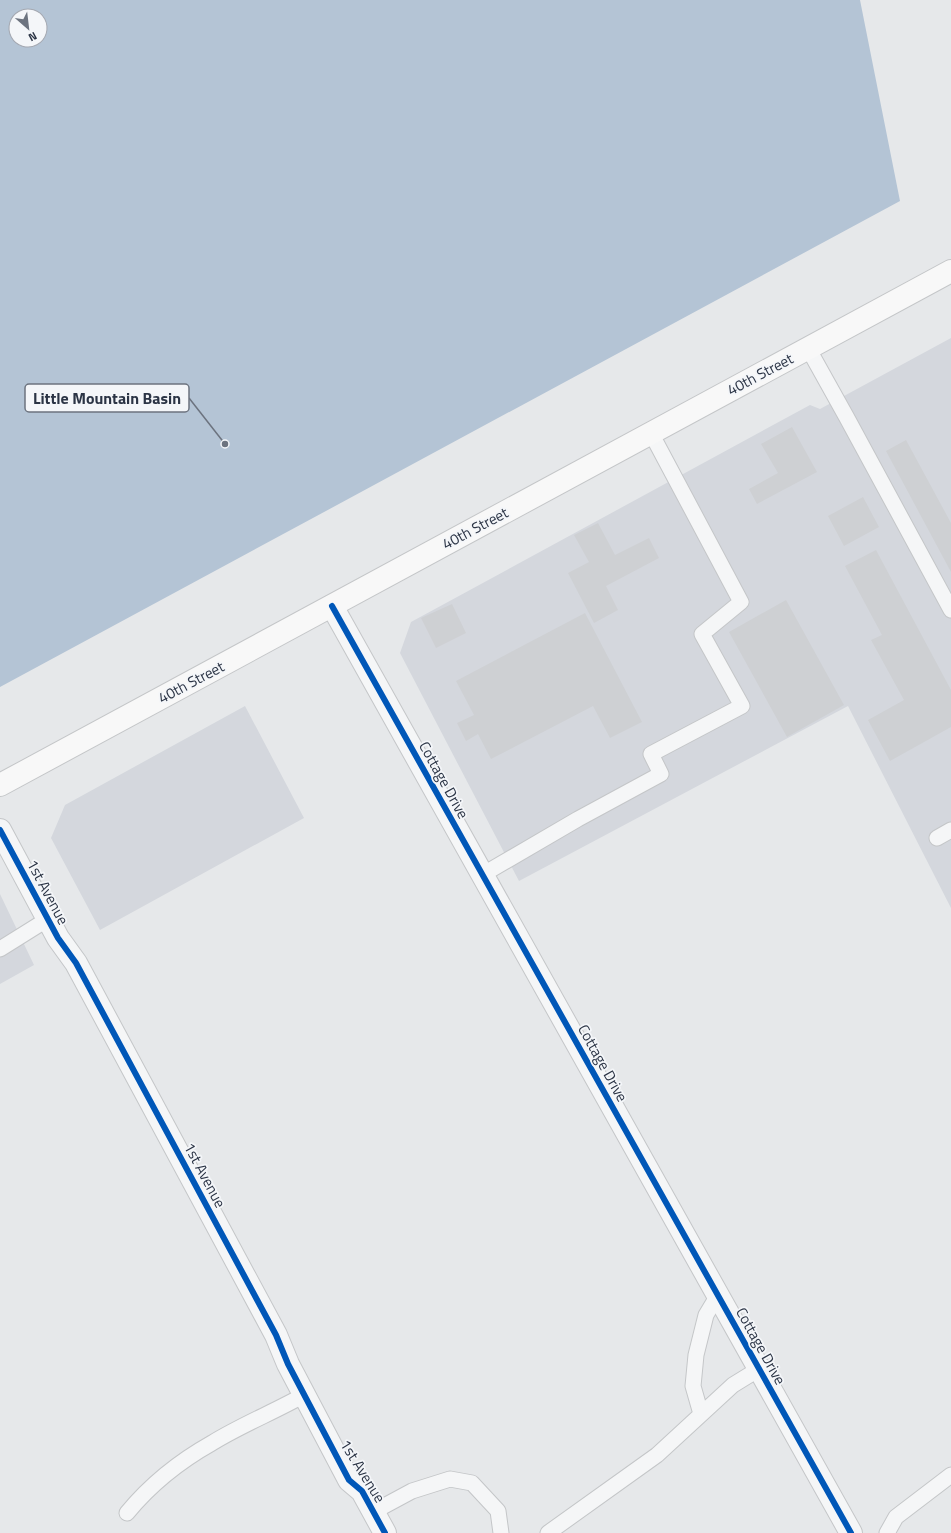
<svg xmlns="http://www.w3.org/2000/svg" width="951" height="1533" font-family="'Titillium Web',sans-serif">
  <rect width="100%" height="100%" fill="#e6e8ea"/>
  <!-- built -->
  <path fill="#d4d7dd" d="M951 338V908L848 706 519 881 400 653 411 622 810 405 820 409Z
    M245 706 304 818 100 930 51 838 65 805Z
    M0 894 34 965 0 984Z"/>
  <!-- water -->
  <path fill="#b4c4d5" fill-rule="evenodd" d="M0 0H860L900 201 0 687ZM16 16H40V40H16Z"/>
  <!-- building -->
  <path fill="#ced0d3" d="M792 427 817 472 757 504 749 489 778 473 761 444Z
    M906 440 951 523V572L886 451Z
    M863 497 879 527 844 546 828 516Z
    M598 523 615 555 649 538 659 558 606 586 618 610 594 623 568 573 589 562 574 535Z
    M876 550 951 690V727L890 761 868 720 904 700 871 640 882 635 845 566Z
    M786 600 844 705 787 737 729 632Z
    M452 604 466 633 436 648 421 618Z
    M585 613 642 722 610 738 593 706 491 759 478 734 466 741 457 723 474 715 456 681Z"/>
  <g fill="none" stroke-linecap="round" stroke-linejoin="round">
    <!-- service casing -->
    <g stroke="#c4c6c8" stroke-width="17">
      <path id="service" d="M808 348 847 418 951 610
        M937 838 951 830
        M482 875 578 819 661 774 651 754 742 706 702 634 741 602 651 433
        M0 949 48 919
        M701 1414 693 1386 696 1355 706 1315 718 1295
        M373 1512 412 1491 450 1479 472 1483 498 1511 501 1533
        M127 1513C150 1485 180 1461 212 1443 241 1425 274 1412 304 1395
        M548 1533 657 1455 733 1385 759 1369
        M887 1533 896 1517 951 1475"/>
    </g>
    <!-- minor casing -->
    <g stroke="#c4c6c8" stroke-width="24">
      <path id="minor" d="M332 606 851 1533
        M0 830 58 938 76 963 276 1335 288 1364 349 1480 362 1491 385 1533"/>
    </g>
    <!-- secondary casing -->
    <g stroke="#c4c6c8" stroke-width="24">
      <path id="secondary" d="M0 785 951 271"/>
    </g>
    <!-- service -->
    <use href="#service" stroke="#f5f6f7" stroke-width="15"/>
    <!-- minor -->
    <use href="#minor" stroke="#f5f6f7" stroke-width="22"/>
    <!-- secondary -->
    <use href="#secondary" stroke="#f8f8f8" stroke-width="22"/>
    <!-- cycleway casing -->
    <g stroke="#f4f6f9" stroke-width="8">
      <path id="cycleway" d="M332 606 851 1533
        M0 830 58 938 76 963 276 1335 288 1364 349 1480 362 1491 385 1533"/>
    </g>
    <!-- cycleway -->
    <use href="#cycleway" stroke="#0057b8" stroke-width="6"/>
  </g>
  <g text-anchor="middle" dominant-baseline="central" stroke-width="3.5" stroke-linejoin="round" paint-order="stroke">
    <!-- street labels -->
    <g font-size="15" fill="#2b3445" stroke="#f4f6f9">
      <text transform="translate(760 374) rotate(-28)">40th Street</text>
      <text transform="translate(475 528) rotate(-28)">40th Street</text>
      <text transform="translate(191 682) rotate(-28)">40th Street</text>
      <text transform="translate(444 780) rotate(61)">Cottage Drive</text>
      <text transform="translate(48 892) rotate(62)">1st Avenue</text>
      <text transform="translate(603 1063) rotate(61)">Cottage Drive</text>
      <text transform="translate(205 1175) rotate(62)">1st Avenue</text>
      <text transform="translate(761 1346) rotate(61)">Cottage Drive</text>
      <text transform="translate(363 1471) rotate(58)">1st Avenue</text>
    </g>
  </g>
  <!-- callouts -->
  <path fill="none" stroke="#6c737f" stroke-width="1.5" d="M225 444L189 398"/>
  <circle fill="#6c737f" stroke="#f4f6f9" stroke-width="1.5" cx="225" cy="444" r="4"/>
  <rect fill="#f4f6f9" stroke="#6c737f" stroke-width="1.5" x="25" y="384" width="164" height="28" rx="4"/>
  <g font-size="16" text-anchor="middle" font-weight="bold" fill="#2b3445">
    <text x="107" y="404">Little Mountain Basin</text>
  </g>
  <!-- north arrow -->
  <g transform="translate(28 28) rotate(152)"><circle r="19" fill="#f4f6f9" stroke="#a4a8b1"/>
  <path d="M0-3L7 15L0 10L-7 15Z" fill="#6c737f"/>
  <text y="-6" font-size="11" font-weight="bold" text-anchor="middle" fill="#2b3445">N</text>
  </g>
</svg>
